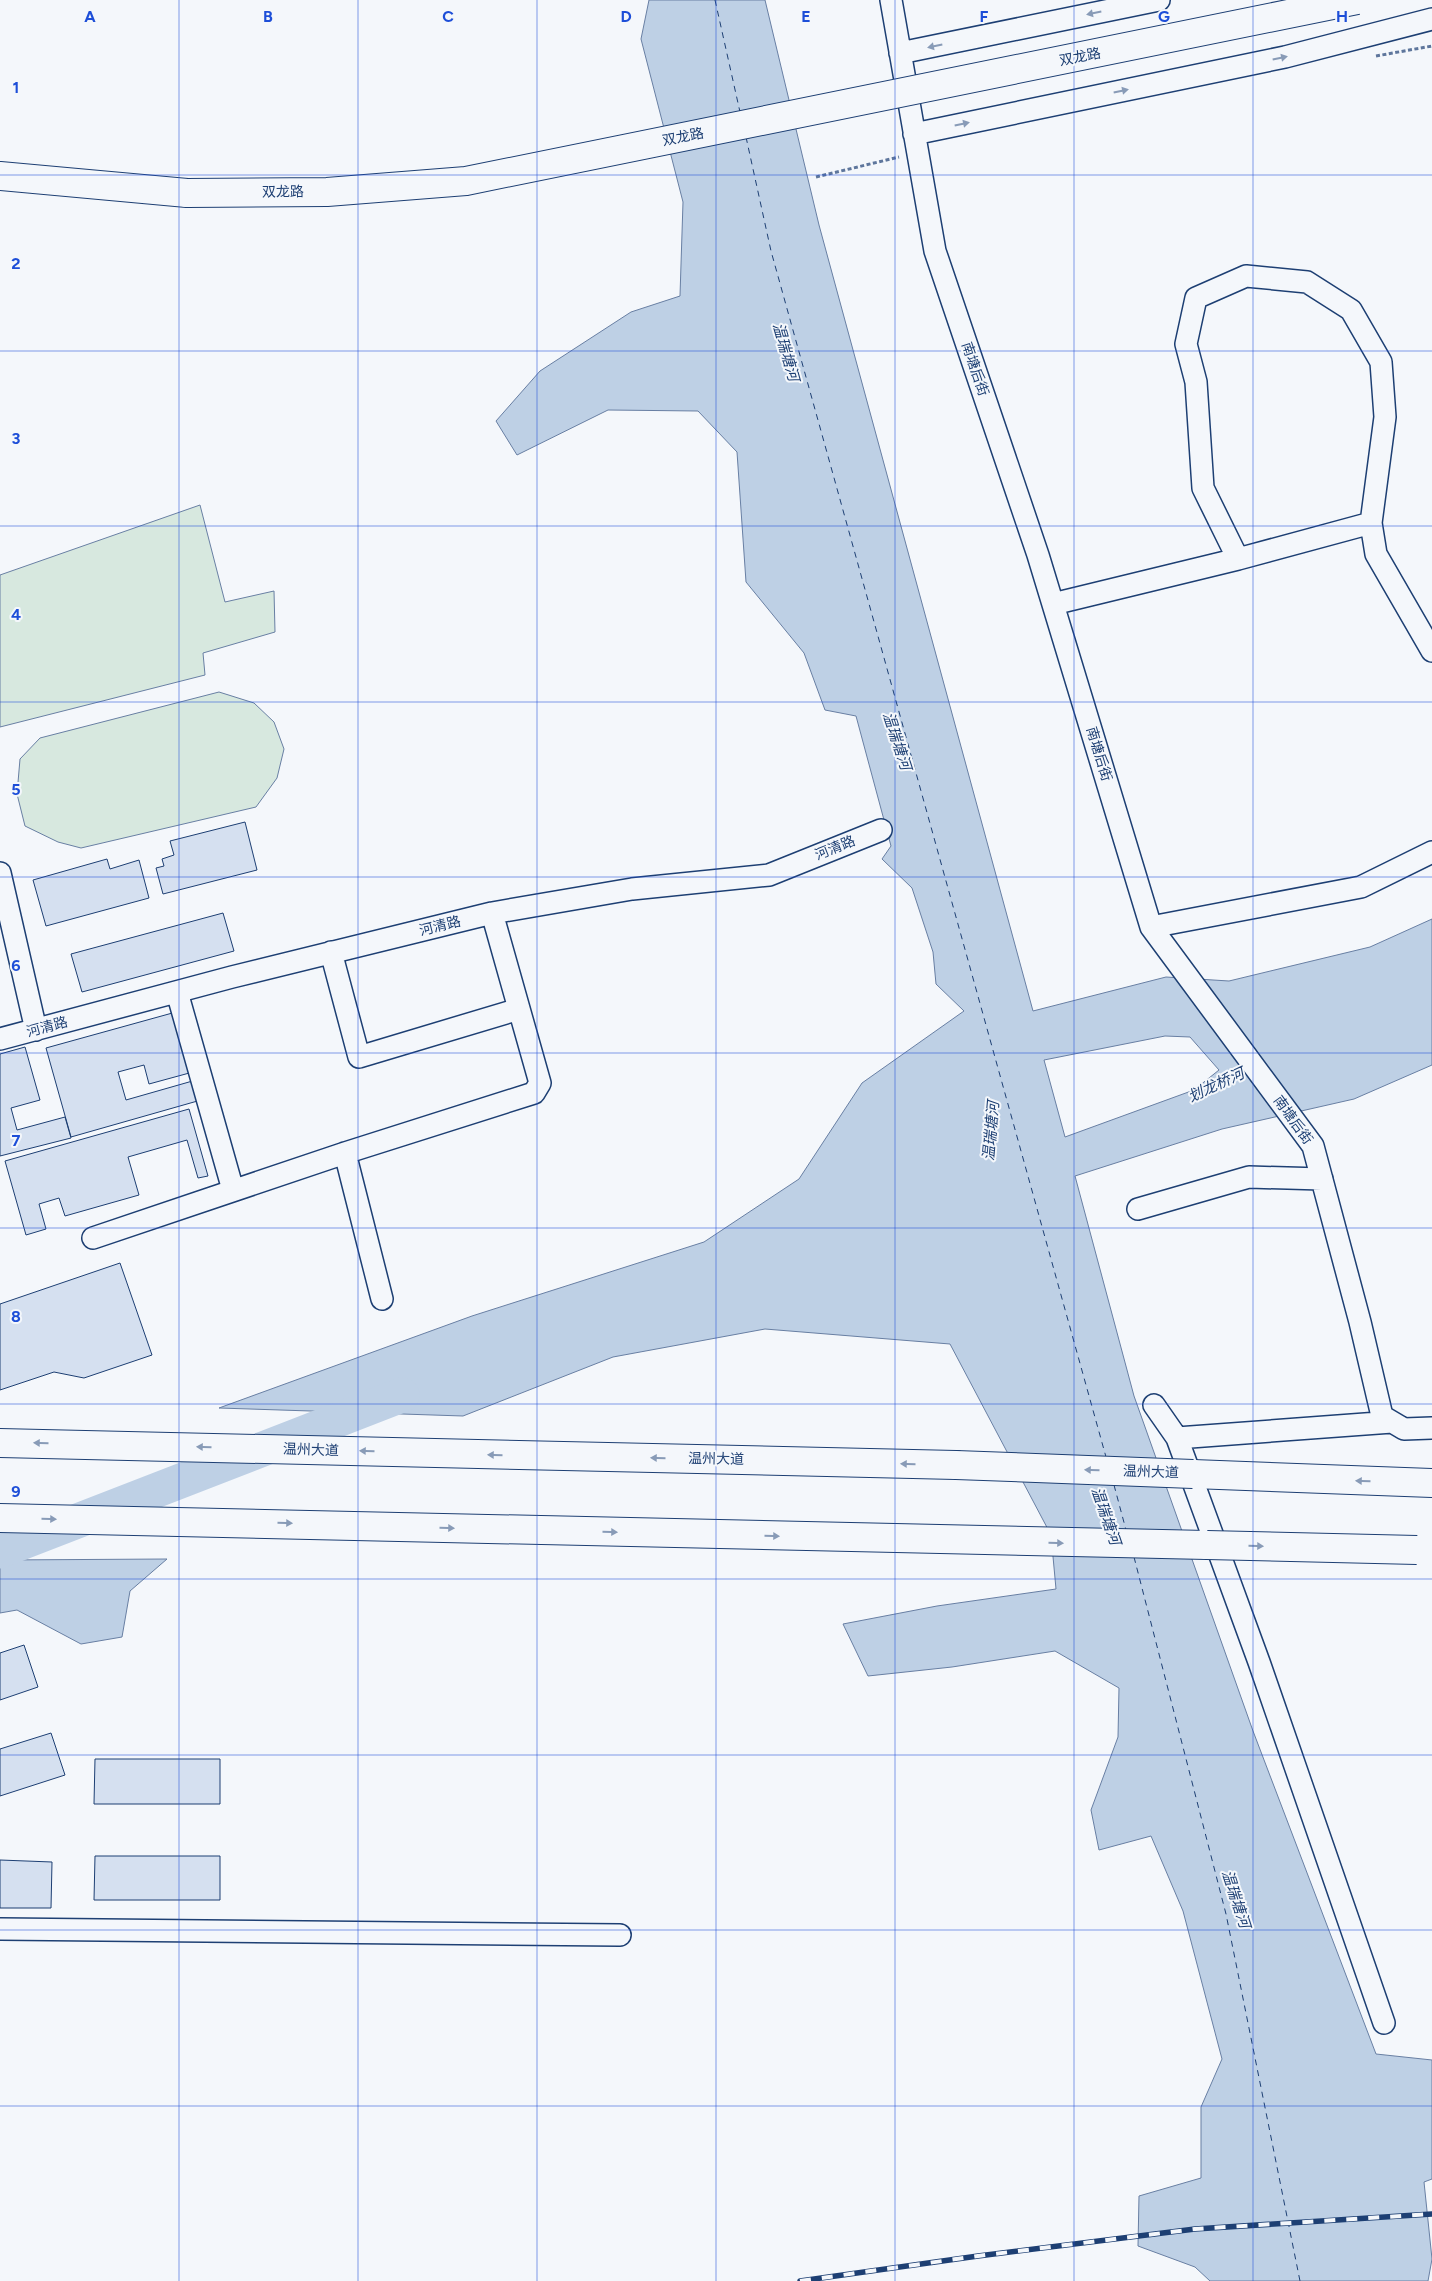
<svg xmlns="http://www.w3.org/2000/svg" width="1432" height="2281" font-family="Figtree,'Noto Sans SC',sans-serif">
  <rect width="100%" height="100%" fill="#f4f7fb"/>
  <!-- green -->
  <path fill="#d7e8df" stroke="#687fa3" d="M200 505 225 602 274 591 275 632 203 653 205 675 0 727V575Z
    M219 692 254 703 274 722 284 749 277 778 256 807 81 848 58 842 25 826 17 794 20 759 40 738Z"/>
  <!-- water -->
  <path fill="#bed0e5" stroke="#687fa3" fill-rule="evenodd" d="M649 0H765L819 225 1033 1011 1166 977 1229 981 1370 947 1432 919V1065L1354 1099 1222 1129 1075 1176 1134 1396 1253 1731 1376 2054 1432 2060V2179L1424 2182 1432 2259 1428 2281H1210L1195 2267 1138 2246 1139 2196 1201 2178V2107L1222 2059 1183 1911 1151 1836 1099 1850 1091 1810 1118 1737 1119 1688 1055 1651 952 1667 868 1676 843 1624 937 1606 1056 1589 1051 1535 950 1344 765 1329 613 1357 463 1416 219 1408 472 1316 704 1242 799 1179 862 1083 964 1011 936 984 933 952 912 888 882 859 891 846 856 716 825 710 804 653 746 582 737 452 698 411 608 410 517 455 496 421 540 371 631 312 680 296 683 202 641 39ZM1165 1036 1190 1037 1219 1070 1194 1090 1065 1137 1044 1060Z
    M167 1559 130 1591 122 1637 81 1644 17 1610 0 1613V1560Z"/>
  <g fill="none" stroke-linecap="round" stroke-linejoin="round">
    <!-- river -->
    <path stroke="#bed0e5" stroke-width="35" d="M0 1551 402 1395"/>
    <!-- ferry -->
    <path stroke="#1d3f73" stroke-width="1" stroke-dasharray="6 5" stroke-linecap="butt" d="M715 0 740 112
      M746 137 771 251 1106 1457
      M1114 1485 1126 1530
      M1134 1557 1226 1914 1300 2281"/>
  </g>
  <!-- building -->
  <path fill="#d5e0f0" stroke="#1d3f73" d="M245 822 257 870 163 894 156 868 164 866 162 859 174 855 170 841Z
    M107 859 110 869 139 860 149 898 46 926 33 880Z
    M223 913 234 951 82 992 71 954Z
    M176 1012 193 1072 149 1084 144 1065 118 1072 126 1100 196 1080 201 1100 71 1137 46 1048Z
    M25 1047 40 1100 11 1108 17 1130 65 1117 71 1138 0 1156V1054Z
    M189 1109 208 1176 198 1178 187 1140 128 1157 139 1195 65 1216 59 1198 39 1204 46 1229 26 1235 5 1161Z
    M120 1263 152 1355 84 1378 54 1372 0 1390V1304Z
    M24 1645 38 1687 0 1700V1653Z
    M51 1733 65 1775 0 1796V1749Z
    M95 1759H220V1804H94Z
    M95 1856H220V1900H94Z
    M0 1860 52 1862 51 1908H0Z"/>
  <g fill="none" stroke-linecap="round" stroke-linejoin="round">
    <!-- minor casing -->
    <g stroke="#1d3f73" stroke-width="24">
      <path id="minor" d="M891 0 935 251 1038 555 1151 927 1313 1146 1360 1322 1382 1416 1404 1429 1432 1428
        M900 53 1159 0
        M914 134 1285 57 1432 19
        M1238 559 1203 488 1196 382 1186 344 1196 298 1246 276 1307 282 1351 310 1381 362 1385 417 1371 523 1376 554 1432 651
        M1053 604 1238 559 1371 523
        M0 873 36 1030
        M1151 927 1361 887 1432 852
        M331 952 359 1057 519 1009
        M177 992 233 1190
        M0 1039 232 977 492 913 632 889 769 875 881 830
        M345 1153 382 1299
        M1138 1209 1249 1177 1322 1179
        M93 1238 345 1153 534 1093 540 1083 492 913
        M1154 1405 1177 1438 1259 1662 1384 2023
        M1177 1438 1392 1422
        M0 1929 620 1935"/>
    </g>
    <!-- major casing -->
    <g stroke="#1d3f73" stroke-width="30">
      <path id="major" d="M0 176 187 193
        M0 1443 956 1465
        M1193 1474 1432 1483
        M0 1518 1207 1545"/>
    </g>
    <!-- path -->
    <path stroke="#5e769c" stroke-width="3" stroke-dasharray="4 2.5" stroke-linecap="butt" d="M1376 56 1432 46
      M816 177 899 157"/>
    <!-- minor -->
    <use href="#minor" stroke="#f4f7fb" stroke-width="21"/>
    <!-- major -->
    <use href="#major" stroke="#f4f7fb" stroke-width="28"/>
    <!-- rail casing -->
    <g stroke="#1d3f73" stroke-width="5.5">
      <path id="rail" d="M800 2281 978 2256 1195 2229 1432 2214"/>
    </g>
    <!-- rail -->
    <use href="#rail" stroke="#f4f7fb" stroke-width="4" stroke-dasharray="11" stroke-linecap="butt"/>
    <!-- major-bridge casing -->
    <g stroke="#1d3f73" stroke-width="30" stroke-linecap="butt">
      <path id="major-bridge" d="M187 193 327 192 466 181 1357 0
        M956 1465 1193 1474
        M1207 1545 1417 1550"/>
    </g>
    <!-- major-bridge -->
    <use href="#major-bridge" stroke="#f4f7fb" stroke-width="28"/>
  </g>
  <!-- one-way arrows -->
  <defs><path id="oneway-solid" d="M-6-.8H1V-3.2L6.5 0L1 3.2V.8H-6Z" transform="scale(1.25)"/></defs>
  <g fill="#889bb7">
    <use href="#oneway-solid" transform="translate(1094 13) rotate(168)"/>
    <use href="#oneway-solid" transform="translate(935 46) rotate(168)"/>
    <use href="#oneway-solid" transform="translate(1280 58) rotate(-12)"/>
    <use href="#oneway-solid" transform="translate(1121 91) rotate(-12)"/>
    <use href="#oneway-solid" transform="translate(962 124) rotate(-12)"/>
    <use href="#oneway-solid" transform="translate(41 1443) rotate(-179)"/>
    <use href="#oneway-solid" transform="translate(204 1447) rotate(-178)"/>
    <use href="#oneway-solid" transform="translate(367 1451) rotate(-178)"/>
    <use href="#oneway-solid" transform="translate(495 1455) rotate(-179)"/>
    <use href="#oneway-solid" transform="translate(658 1458) rotate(-179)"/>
    <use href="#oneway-solid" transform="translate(908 1464) rotate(-179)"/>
    <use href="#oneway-solid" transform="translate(1092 1470) rotate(-178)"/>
    <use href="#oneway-solid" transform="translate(1363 1481) rotate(-178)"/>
    <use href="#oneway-solid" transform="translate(49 1519) rotate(1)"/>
    <use href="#oneway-solid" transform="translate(285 1523) rotate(1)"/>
    <use href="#oneway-solid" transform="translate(447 1528) rotate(1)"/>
    <use href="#oneway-solid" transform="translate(610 1532) rotate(1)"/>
    <use href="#oneway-solid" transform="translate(772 1536) rotate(1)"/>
    <use href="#oneway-solid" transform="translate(1056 1543) rotate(1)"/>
    <use href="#oneway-solid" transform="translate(1256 1546) rotate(1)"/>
  </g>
  <!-- grid -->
  <path fill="none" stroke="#1d4ed8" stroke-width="1" stroke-opacity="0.55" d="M179 0V2281M358 0V2281M537 0V2281M716 0V2281M895 0V2281M1074 0V2281M1253 0V2281M0 175H1432M0 351H1432M0 526H1432M0 702H1432M0 877H1432M0 1053H1432M0 1228H1432M0 1404H1432M0 1579H1432M0 1755H1432M0 1930H1432M0 2106H1432"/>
  <g text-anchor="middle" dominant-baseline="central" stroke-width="4" stroke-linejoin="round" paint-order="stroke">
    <!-- street labels -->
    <g font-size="14" fill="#1d3f73" stroke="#f4f7fb">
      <text transform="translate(1080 57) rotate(-11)">双龙路</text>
      <text transform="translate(683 137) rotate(-11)">双龙路</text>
      <text transform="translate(283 192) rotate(-1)">双龙路</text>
      <text transform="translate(975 369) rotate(71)">南塘后街</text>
      <text transform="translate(1099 754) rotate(73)">南塘后街</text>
      <text transform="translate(835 848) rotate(-22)">河清路</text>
      <text transform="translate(440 926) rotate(-14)">河清路</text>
      <text transform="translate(47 1027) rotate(-15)">河清路</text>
      <text transform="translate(1293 1120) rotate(54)">南塘后街</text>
      <text transform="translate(311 1450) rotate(2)">温州大道</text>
      <text transform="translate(716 1459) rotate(1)">温州大道</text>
      <text transform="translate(1151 1472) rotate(2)">温州大道</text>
    </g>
    <!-- water labels -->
    <g font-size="15" font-style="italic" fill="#1d3f73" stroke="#f4f7fb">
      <text transform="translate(786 352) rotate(74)">温瑞塘河</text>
      <text transform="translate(897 741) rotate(72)">温瑞塘河</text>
      <text transform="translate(1216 1085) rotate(-25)">划龙桥河</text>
      <text transform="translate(991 1131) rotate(-85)">温瑞塘河</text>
      <text transform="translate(1106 1516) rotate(71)">温瑞塘河</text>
      <text transform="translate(1236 1899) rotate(72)">温瑞塘河</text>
    </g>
  </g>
  <g font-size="16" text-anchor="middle" font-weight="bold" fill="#1d4ed8" stroke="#f4f7fb" stroke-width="4" stroke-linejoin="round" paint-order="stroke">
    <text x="90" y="22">A</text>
    <text x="268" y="22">B</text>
    <text x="448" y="22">C</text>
    <text x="626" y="22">D</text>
    <text x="806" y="22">E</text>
    <text x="984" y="22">F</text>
    <text x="1164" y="22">G</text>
    <text x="1342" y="22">H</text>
    <text x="16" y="93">1</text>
    <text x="16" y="269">2</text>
    <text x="16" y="444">3</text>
    <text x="16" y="620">4</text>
    <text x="16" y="795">5</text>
    <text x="16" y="971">6</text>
    <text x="16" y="1146">7</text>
    <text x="16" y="1322">8</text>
    <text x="16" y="1497">9</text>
  </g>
</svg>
